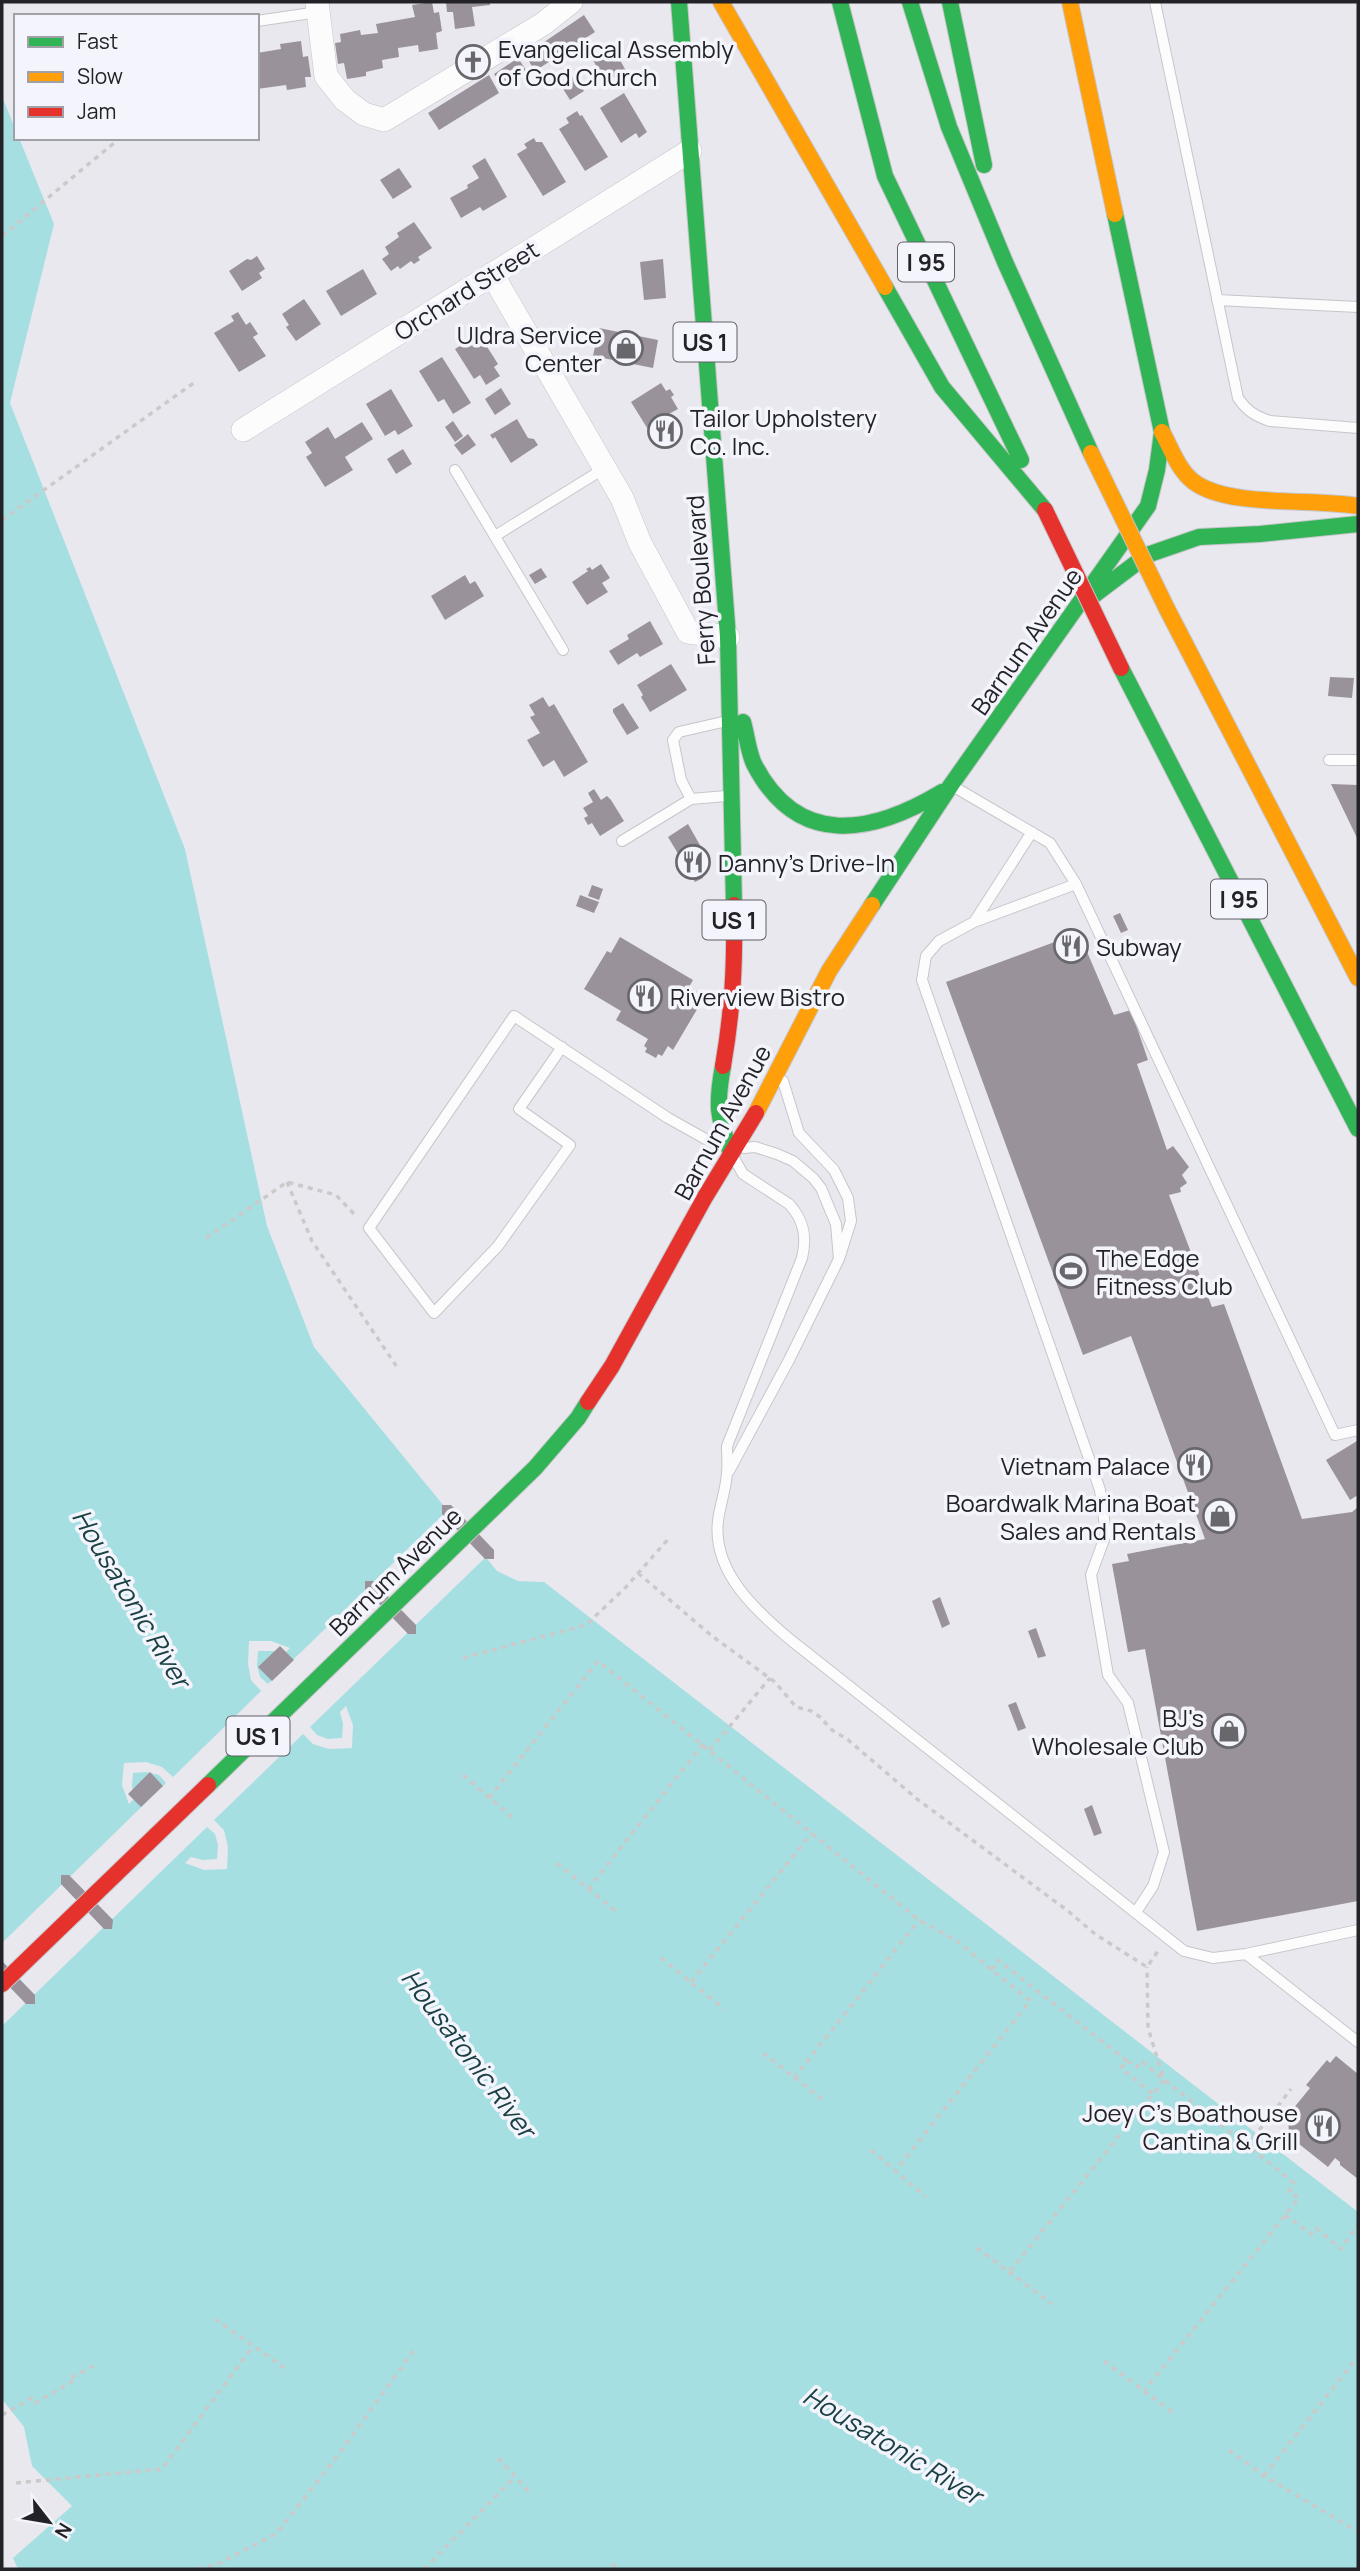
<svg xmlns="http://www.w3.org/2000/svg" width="1360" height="2571" font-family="Manrope,sans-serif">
  <rect width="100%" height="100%" fill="#e9e8ee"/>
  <!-- water -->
  <path fill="#a6dfe1" d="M2 96 16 131V138H19L54 224 10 403 185 849 267 1226 314 1347 497 1571 518 1581 544 1582 1358 2212V2569H18L13 2558 72 2506 32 2466 24 2427 2 2399Z"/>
  <!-- pier -->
  <path fill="#e9e8ee" d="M450 1508 488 1555 310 1727 317 1735 328 1739 342 1738 343 1724 340 1712 346 1706 353 1725 352 1748 329 1749 313 1744 303 1734 214 1820 224 1830 228 1847 227 1869 204 1870 185 1863 191 1857 203 1860 217 1859 218 1845 215 1834 207 1827 2 2026V1943L166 1783 159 1775 147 1772 133 1773 132 1787 135 1798 129 1804 122 1785 124 1763 146 1762 162 1767 173 1777 261 1691 251 1680 248 1664 249 1641H271L290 1648 284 1654 273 1651H258L257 1666 260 1677 268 1684Z"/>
  <!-- building -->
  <path fill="#9a929a" d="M432 2 434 13 439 12 442 31 436 33 438 49 419 52 418 45 398 48 399 57 382 60 383 68 366 72V76L347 79 344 63 338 64 335 43 341 42 340 34 360 30 361 35 378 33 376 24 415 17 412 5Z
    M446 2H490V5L472 7 475 26 455 29 453 12H447Z
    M584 15 595 32 535 71 525 55Z
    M301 41 303 57 308 56 311 77H305L306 87 287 90 286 85 257 89V53L281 49 280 44Z
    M614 49 626 71 605 82 593 60Z
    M518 58 528 73 505 89 494 74Z
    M489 75 499 93 439 130 428 113Z
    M574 76 584 91 570 100 560 84Z
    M624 93 647 132 639 138 636 133 621 143 600 108Z
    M577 111 580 116 582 115 608 157 585 171 559 129 569 123 566 118Z
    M534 138 536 142H542L566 182 543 196 517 154 527 148 524 144Z
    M485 158 507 197 483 211 480 207 461 218 450 198 468 188 467 185 479 178 472 166Z
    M399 168 412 187 393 199 380 180Z
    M414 222 432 248 418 257 420 260 414 264 411 261 400 269 398 266 391 271 382 259 389 254 385 247 399 237 397 233Z
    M257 256 265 269 259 273 262 278 242 291 229 271 247 259 251 260Z
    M663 259 666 298 644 300 640 262Z
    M363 269 377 294 341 316 326 291Z
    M304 299 321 324 296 341 286 327 289 325 282 314Z
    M238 312 246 325 250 322 258 334 253 337 266 356 239 372 214 333 234 321 231 316Z
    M599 328 658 340 653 368 593 356Z
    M479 334 498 364 494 367 500 376 486 385 480 375 474 379 455 349Z
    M442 357 471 403 453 414 444 399 438 402 419 371Z
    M661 383 666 391 670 389 674 395 671 397 678 409 667 415 679 434 659 447 631 402Z
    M501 388 511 404 495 415 485 399Z
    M391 389 413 426 398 435 395 430 385 436 366 404Z
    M517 419 528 438 534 439 538 445 511 463 495 437 493 439 490 435Z
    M453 421 463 436 455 442 445 427Z
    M362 422 373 439 345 457 353 470 325 487 306 457 312 453 305 442 328 427 335 439Z
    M468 434 476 445 462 455 454 445Z
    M403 449 412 464 396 474 387 459Z
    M601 564 610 578 602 583 608 592 587 605 572 582 588 571 586 569 590 567 592 570Z
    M541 568 547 577 535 584 529 575Z
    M465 575 470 584 475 581 484 596 445 620 431 596Z
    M650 621 663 644 640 657 637 653 618 665 609 651 629 639 627 635Z
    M671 664 687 690 650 712 641 697 643 695 637 685Z
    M1330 677 1354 678 1352 698 1328 696Z
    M543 697 549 707 554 704 588 762 564 777 554 760 543 767 527 740 540 733 530 717 535 715 529 705Z
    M623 703 639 728 627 735 613 712V709Z
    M1331 784 1358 785V840Z
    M594 789 601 800 607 796 611 800 624 821 600 836 592 823 588 825 584 818 588 816 583 808 593 802 588 793Z
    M688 824 701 847 703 878 695 882 668 837Z
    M592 885 603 889 599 900 588 896Z
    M580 895 599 902 594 913 576 906Z
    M1120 913 1128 930 1121 933 1113 916Z
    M1079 933 1114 1015 1131 1010 1148 1060 1137 1064 1167 1150 1173 1146 1189 1167 1182 1175 1187 1183 1180 1188 1181 1192 1169 1195 1212 1307 1224 1304 1302 1519 1352 1512 1358 1507V1901L1197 1931 1145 1649 1128 1652 1112 1564 1129 1561 1127 1554 1205 1539 1131 1336 1083 1355 946 982Z
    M620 937 693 980 689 987 697 992 692 1001 699 1006 673 1050 668 1046 662 1056 658 1054 656 1058 645 1052 647 1048 644 1046 648 1039 616 1020 621 1011 584 989 607 951 611 953Z
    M1357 1441 1358 1495 1350 1500 1326 1460Z
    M442 1505H451L494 1550V1559H485L442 1514Z
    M365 1581H373L416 1625V1634H408L365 1589Z
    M940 1597 950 1624 942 1628 932 1601Z
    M1036 1628 1046 1656 1038 1658 1028 1631Z
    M280 1646 294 1660 272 1681 258 1667Z
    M1016 1702 1026 1728 1018 1731 1008 1705Z
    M150 1772 163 1786 141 1807 128 1794Z
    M1092 1805 1102 1833 1094 1836 1084 1809Z
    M61 1875H69L113 1920 112 1929H104L61 1884Z
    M2 1961 35 1995V2004H26L2 1979Z
    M1336 2056 1358 2074V2179L1340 2165V2162L1335 2158 1328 2167 1289 2136 1288 2115 1310 2088 1306 2085 1327 2060 1330 2063Z"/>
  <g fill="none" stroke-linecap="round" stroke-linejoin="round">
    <!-- lane casing -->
    <g stroke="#c6c6ca" stroke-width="12">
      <path id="lane" d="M1155 2 1238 398C1247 411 1255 416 1270 421L1358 428
        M257 21 318 12
        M1217 300 1358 307
        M455 470 563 650
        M495 536 605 468
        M1329 760H1358
        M956 788 1050 843 1076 884 974 922
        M726 796 691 799 681 780 673 740 679 732 727 721
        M1032 832 974 922 939 941 926 956 922 980 1100 1490 1106 1534 1091 1575 1108 1675 1128 1703 1164 1852 1153 1886 1136 1912
        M622 841 691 799
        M1076 884 1335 1435 1358 1430
        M562 1047 519 1109 570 1145 498 1246 434 1313 369 1228 514 1016 668 1118 718 1146
        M783 1081 799 1133 834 1170 848 1198 851 1221 840 1256
        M735 1160 743 1174 789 1204C804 1220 807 1237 802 1258L727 1446C727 1455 728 1464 727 1473 726 1489 720 1505 718 1521 712 1572 757 1612 792 1641L1184 1951 1213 1958 1246 1954 1358 1930
        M729 1471 789 1360 839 1259 836 1224 821 1188 813 1178 793 1161 777 1154 755 1147 744 1148
        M1246 1954 1358 2042"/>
    </g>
    <!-- street casing -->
    <g stroke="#c6c6ca" stroke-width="24">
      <path id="street" d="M317 2 326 76 345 100 364 114 384 120 543 24 571 2
        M492 274 622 498 640 543 688 632 728 637
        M243 430 690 151"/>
    </g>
    <!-- fast casing -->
    <g stroke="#c6c6ca" stroke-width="18">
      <path id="fast" d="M679 2 728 637 734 905
        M840 2 885 176 1021 460
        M910 2 949 127 1005 262 1091 453
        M950 2 984 165
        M885 287 942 387 1045 510
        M1086 601 1147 555 1199 537 1260 534 1358 524
        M1121 668 1358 1129
        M743 722C747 736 748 751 754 764 798 849 872 834 942 792
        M872 905 951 785 1148 506 1157 470 1162 432 1115 214
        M723 1066C716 1104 717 1117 731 1153
        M208 1785 535 1468 578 1418 588 1402"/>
    </g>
    <!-- slow casing -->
    <g stroke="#c6c6ca" stroke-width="18">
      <path id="slow" d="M721 2 885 287
        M1070 2 1115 214
        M1162 432C1171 448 1178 470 1194 482 1229 508 1313 498 1358 506
        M1167 609 1358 978
        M756 1113 829 971 872 905"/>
    </g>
    <!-- jam casing -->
    <g stroke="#c6c6ca" stroke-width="18">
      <path id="jam" d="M723 1066C733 1008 735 963 734 905
        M588 1402 612 1366 705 1197 756 1113
        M2 1984 208 1785"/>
    </g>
    <!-- path -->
    <path stroke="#cacacb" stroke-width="3.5" stroke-dasharray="5 5" stroke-linecap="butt" d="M2 236 120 138
      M2 520 195 382
      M287 1182 312 1241 397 1367
      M206 1238 287 1182 336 1195 357 1217
      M638 1573 712 1636 775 1682 796 1707 811 1711 820 1717 832 1730 847 1739 917 1799 1068 1911 1095 1934 1147 1967 1158 1951
      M463 1658 586 1625 626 1587 670 1537
      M710 1750 770 1678
      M463 1775 513 1818
      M489 1798 598 1661 919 1920 957 1941 1030 2001 896 2170
      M557 1863 618 1913
      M588 1889 703 1744
      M661 1958 724 2009
      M992 1970 998 1960 1127 2061 1121 2068 1153 2094
      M691 1982 812 1833
      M763 2053 826 2102
      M1127 2061 1137 2067 1141 2061 1294 2183 1289 2192 1299 2198 1144 2391
      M794 2078 919 1920
      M1247 2146 1291 2089
      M871 2150 926 2197
      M1285 2215 1311 2234 1316 2228 1341 2249 1358 2225
      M977 2248 1052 2304
      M1010 2271 1164 2080 1148 2028 1147 1967
      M215 2319 289 2371
      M1104 2361 1172 2412
      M2 2415 32 2398 35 2403 72 2382 69 2379 97 2364
      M1229 2450 1264 2476 1358 2532
      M498 2458 532 2495
      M1264 2476 1358 2356
      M16 2483 162 2469 253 2346
      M612 2564 619 2569
      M198 2569 218 2564 277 2533 338 2455 414 2350
      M424 2569 515 2477"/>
    <!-- lane -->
    <use href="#lane" stroke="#fcfcfc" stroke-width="10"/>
    <!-- street -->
    <use href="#street" stroke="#fcfcfc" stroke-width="23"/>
    <!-- fast -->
    <use href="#fast" stroke="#30b455" stroke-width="16"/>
    <!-- slow -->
    <use href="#slow" stroke="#ff9f0a" stroke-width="16"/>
    <!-- jam -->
    <use href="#jam" stroke="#e5322d" stroke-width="16"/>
    <!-- slow-bridge casing -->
    <g stroke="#c6c6ca" stroke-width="18" stroke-linecap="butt">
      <path id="slow-bridge" d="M1091 453 1167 609"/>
    </g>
    <!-- jam-bridge casing -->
    <g stroke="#c6c6ca" stroke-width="18" stroke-linecap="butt">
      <path id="jam-bridge" d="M1045 510 1121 668"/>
    </g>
    <!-- slow-bridge -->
    <use href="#slow-bridge" stroke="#ff9f0a" stroke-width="16"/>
    <!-- jam-bridge -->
    <use href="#jam-bridge" stroke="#e5322d" stroke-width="16"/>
  </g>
  <!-- icons -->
  <defs>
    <g id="church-ring" transform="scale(1.75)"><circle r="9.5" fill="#f4f4fd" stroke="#68676c" stroke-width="1.5"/><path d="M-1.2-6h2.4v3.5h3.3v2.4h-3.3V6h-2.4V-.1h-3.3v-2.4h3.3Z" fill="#68676c"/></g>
    <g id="shop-ring" transform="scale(1.75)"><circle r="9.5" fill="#f4f4fd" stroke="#68676c" stroke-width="1.5"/><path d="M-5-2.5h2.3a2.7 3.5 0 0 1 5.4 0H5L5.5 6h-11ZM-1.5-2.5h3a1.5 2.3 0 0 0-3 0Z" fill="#68676c"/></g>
    <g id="restaurant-ring" transform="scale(1.75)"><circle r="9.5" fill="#f4f4fd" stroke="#68676c" stroke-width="1.5"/><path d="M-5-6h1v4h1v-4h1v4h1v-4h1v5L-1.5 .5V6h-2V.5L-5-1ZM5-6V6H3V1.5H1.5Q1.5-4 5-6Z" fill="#68676c"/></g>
    <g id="stadium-ring" transform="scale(1.75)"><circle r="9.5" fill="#f4f4fd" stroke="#68676c" stroke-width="1.5"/><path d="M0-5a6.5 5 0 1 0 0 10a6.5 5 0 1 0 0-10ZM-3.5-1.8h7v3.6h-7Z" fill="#68676c"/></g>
  </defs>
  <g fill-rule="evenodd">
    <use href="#church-ring" x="473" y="62"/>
    <use href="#shop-ring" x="626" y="348"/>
    <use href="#restaurant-ring" x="665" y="431"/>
    <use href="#restaurant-ring" x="693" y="862"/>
    <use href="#restaurant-ring" x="1071" y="946"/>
    <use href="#restaurant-ring" x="645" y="996"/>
    <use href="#stadium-ring" x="1071" y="1271"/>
    <use href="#restaurant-ring" x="1195" y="1465"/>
    <use href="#shop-ring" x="1220" y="1516"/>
    <use href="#shop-ring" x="1229" y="1731"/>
    <use href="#restaurant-ring" x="1323" y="2126"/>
  </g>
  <g text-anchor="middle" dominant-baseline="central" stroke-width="7" stroke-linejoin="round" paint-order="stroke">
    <!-- shield labels -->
    <g fill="#f4f4fd" stroke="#626166" stroke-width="2">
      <rect x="898" y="242.5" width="56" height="39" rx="5"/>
      <rect x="673.5" y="322.5" width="63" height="39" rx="5"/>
      <rect x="1211" y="879.5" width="56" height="39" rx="5"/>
      <rect x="702.5" y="900.5" width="63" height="39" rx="5"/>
      <rect x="226.5" y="1716.5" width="63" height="39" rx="5"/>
    </g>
    <g font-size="23" font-weight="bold" fill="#232226">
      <text x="926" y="262">I 95</text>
      <text x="705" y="342">US 1</text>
      <text x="1239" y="899">I 95</text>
      <text x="734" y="920">US 1</text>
      <text x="258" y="1736">US 1</text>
    </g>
    <!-- poi labels -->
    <g font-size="24" fill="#232226" stroke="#f4f4fd" text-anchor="start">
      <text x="498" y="48">Evangelical Assembly<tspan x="498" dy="28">of God Church</tspan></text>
      <text x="602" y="334" text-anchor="end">Uldra Service<tspan x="602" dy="28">Center</tspan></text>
      <text x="690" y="417">Tailor Upholstery<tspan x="690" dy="28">Co. Inc.</tspan></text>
      <text x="718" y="862">Danny's Drive-In</text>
      <text x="1096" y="946">Subway</text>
      <text x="670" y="996">Riverview Bistro</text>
      <text x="1096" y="1257">The Edge<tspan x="1096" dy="28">Fitness Club</tspan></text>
      <text x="1170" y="1465" text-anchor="end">Vietnam Palace</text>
      <text x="1196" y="1502" text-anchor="end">Boardwalk Marina Boat<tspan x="1196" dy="28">Sales and Rentals</tspan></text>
      <text x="1204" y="1717" text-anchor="end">BJ's<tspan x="1204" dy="28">Wholesale Club</tspan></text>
      <text x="1298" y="2112" text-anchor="end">Joey C's Boathouse<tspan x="1298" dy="28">Cantina &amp; Grill</tspan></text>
    </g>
    <!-- street labels -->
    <g font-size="24" fill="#232226" stroke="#f4f4fd">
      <text transform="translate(466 290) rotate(-32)">Orchard Street</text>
      <text transform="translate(700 580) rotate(-94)">Ferry Boulevard</text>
      <text transform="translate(1026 641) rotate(-55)">Barnum Avenue</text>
      <text transform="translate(722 1122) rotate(-61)">Barnum Avenue</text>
      <text transform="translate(395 1571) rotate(-44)">Barnum Avenue</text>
    </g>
    <!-- water labels -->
    <g font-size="26" font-style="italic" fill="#1a4141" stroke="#f4f4fd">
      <text transform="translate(132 1598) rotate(59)">Housatonic River</text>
      <text transform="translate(469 2053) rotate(53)">Housatonic River</text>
      <text transform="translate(893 2445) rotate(31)">Housatonic River</text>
    </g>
  </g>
  <!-- border -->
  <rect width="1360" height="2571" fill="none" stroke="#232226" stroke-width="7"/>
  <!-- legend -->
  <rect x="14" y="14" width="245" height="126" fill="#f4f4fd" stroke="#a0a0a7" stroke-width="2"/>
  <rect x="28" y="37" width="35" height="10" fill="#30b455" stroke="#a0a0a7" stroke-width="2"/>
  <text x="77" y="49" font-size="21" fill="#232226">Fast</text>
  <rect x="28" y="72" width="35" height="10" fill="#ff9f0a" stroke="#a0a0a7" stroke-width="2"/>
  <text x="77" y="84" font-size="21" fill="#232226">Slow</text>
  <rect x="28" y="107" width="35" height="10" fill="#e5322d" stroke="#a0a0a7" stroke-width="2"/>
  <text x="77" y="119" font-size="21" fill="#232226">Jam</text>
  <!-- north arrow -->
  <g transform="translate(49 2522) rotate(121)" stroke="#f4f4fd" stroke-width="5" paint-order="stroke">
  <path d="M0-5L12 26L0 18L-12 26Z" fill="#232226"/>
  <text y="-10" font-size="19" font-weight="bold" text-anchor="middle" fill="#232226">N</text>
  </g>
</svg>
